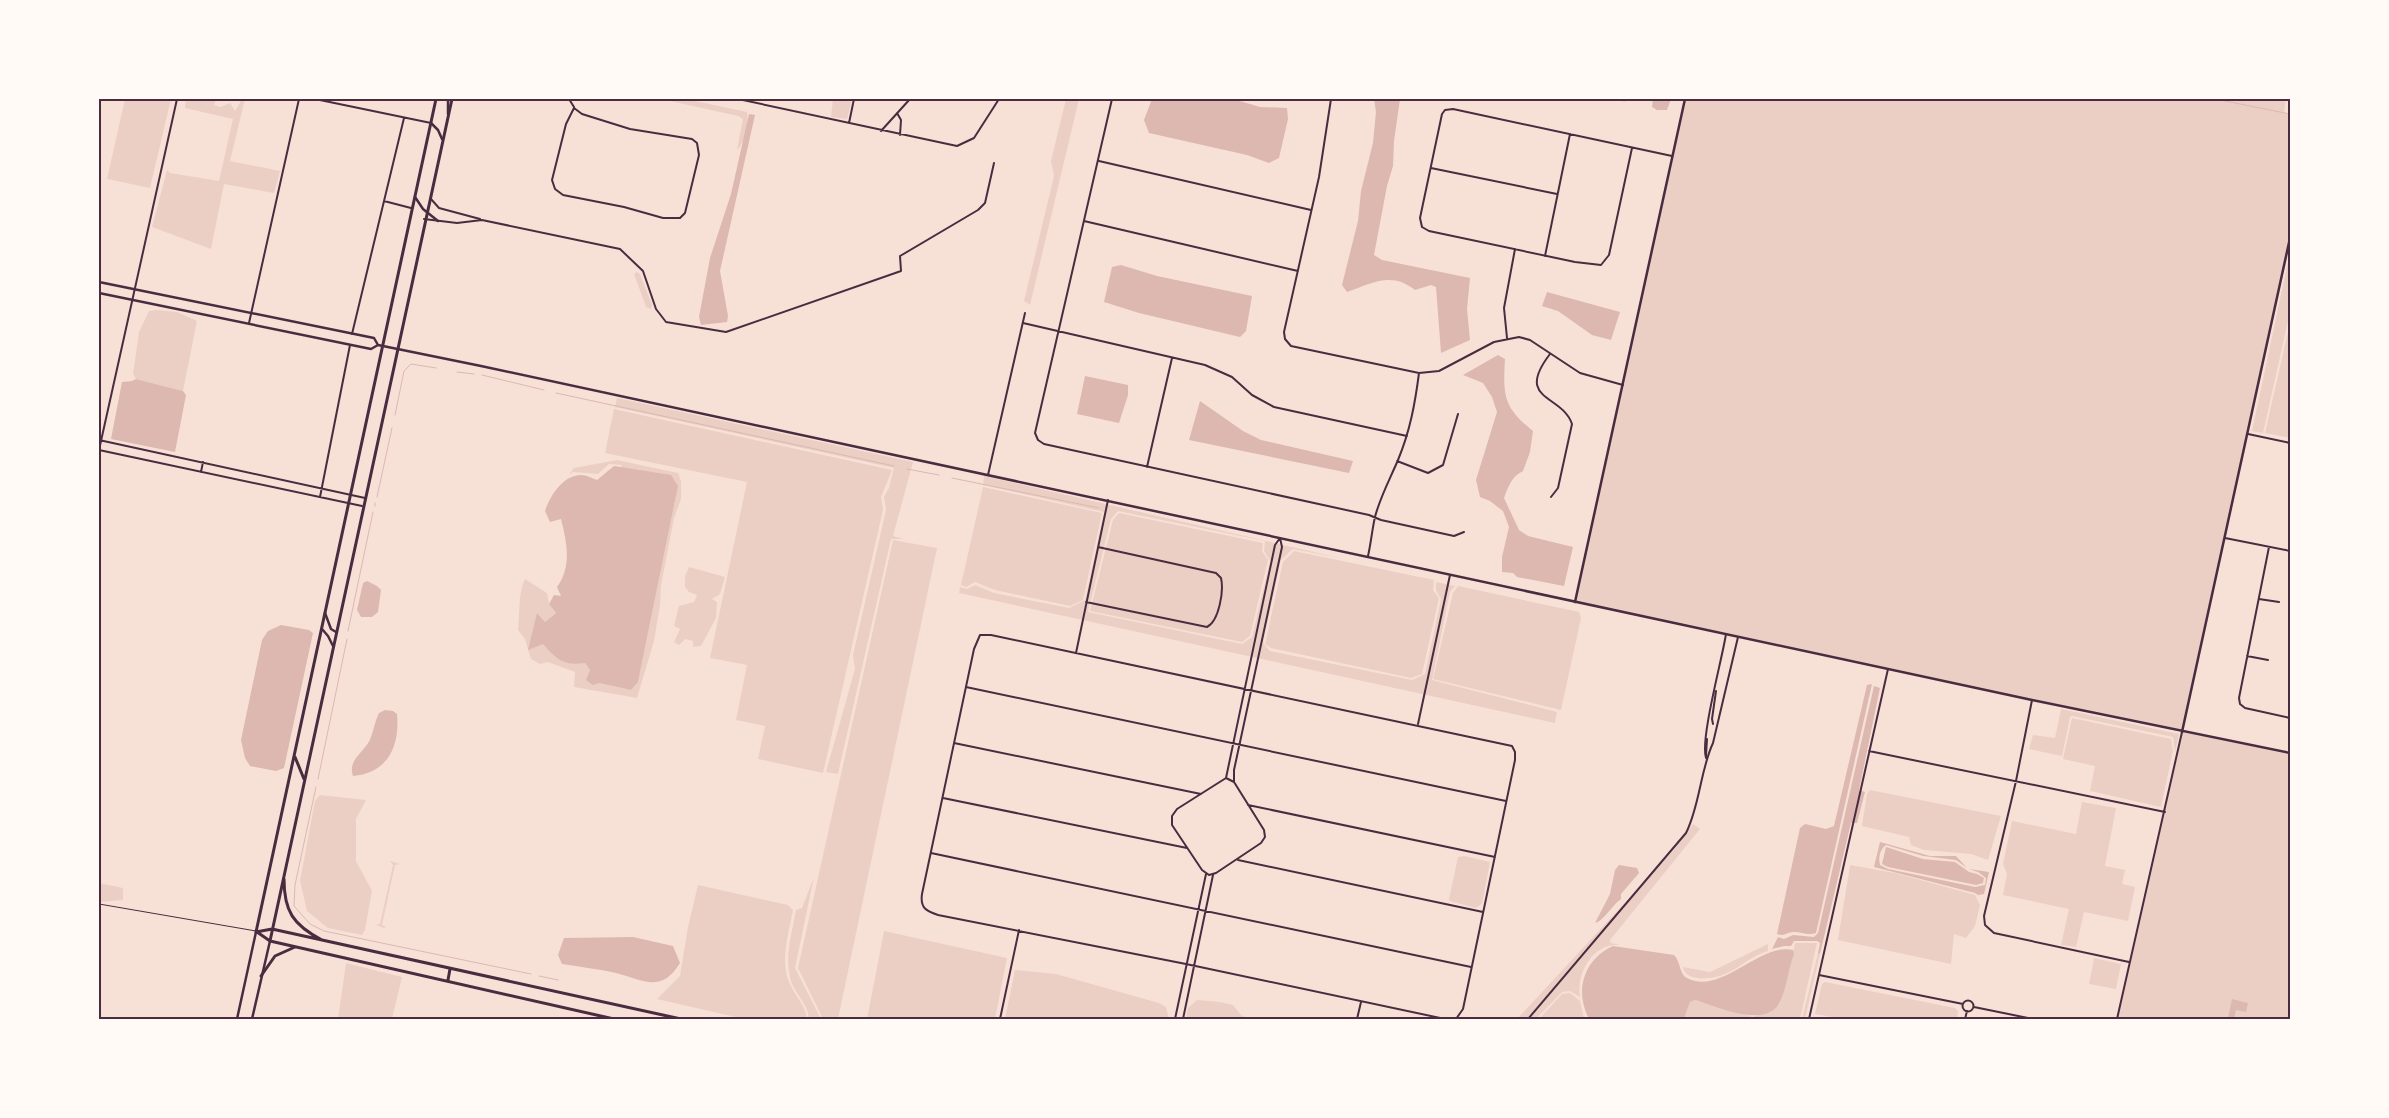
<svg xmlns="http://www.w3.org/2000/svg" width="2389" height="1118" font-family="'Titillium Web',sans-serif">
  <rect width="100%" height="100%" fill="#f7e1d7"/>
  <!-- green -->
  <path fill="#ebcfc5" fill-rule="evenodd" d="M125 99H171L150 188 107 179Z
    M186 99H216L214 105 220 107 230 103 235 111 242 99H245L230 161 280 171 274 193 224 184 211 249 152 227 167 170 170 173 219 181 233 119 185 108Z
    M661 99H686L747 112C749 122 745 143 737 150L743 119 738 116Z
    M833 99H852L847 119 831 117Z
    M1066 99H1079L1030 305 1024 301 1054 176 1051 161Z
    M1685 99H2286L2284 113 2290 114V238L2182 732 2290 753V1019H2117L2182 732 1575 602Z
    M2290 252V312L2263 433 2252 431Z
    M637 272 640 274 652 305 651 309 646 307 634 274Z
    M156 310 177 312 197 321 183 391 136 379 133 374 139 332 149 311Z
    M2290 323V438L2265 433Z
    M617 398 913 462 893 536 903 539H891L838 774 826 772 855 669 853 655 886 510 884 497 889 488 894 468 615 407Z
    M614 409 892 470 881 497 883 510 823 773 758 759 765 726 736 720 747 665 710 658 747 482 605 453Z
    M617 460 678 473 681 481V499L674 518 661 585 660 605 654 641 637 698 574 687 575 672 548 662 540 664 531 659 525 639 518 630C520 614 518 592 525 579L547 593 549 604 556 613 545 622 537 613 543 644 585 663 599 683 631 690 638 682 675 501 615 477 622 465 609 464 598 474 573 472 568 476 574 468Z
    M984 476 1340 558 1293 549 1281 560 1263 643 1270 651 1412 680 1425 674 1441 599 1436 590V582L1455 586 1450 592 1432 680 1557 712 1555 723 959 593 960 587 967 589 975 585 994 593 1069 608 1085 600 1104 512 983 485ZM1118 511 1265 541 1264 551 1270 561 1252 637 1242 644 1088 612 1111 519Z
    M983 487 1102 513 1083 600 1070 606 995 590 975 582 966 587 961 585Z
    M1119 513 1263 543 1262 551 1268 560 1250 636 1242 642 1090 611 1113 520Z
    M893 540 937 548 838 1019H823L798 968Z
    M1294 551 1434 580 1433 590 1439 598 1422 674 1411 678 1271 648 1265 644 1283 562Z
    M689 567 725 577 720 594 712 599 717 602 716 618 701 646 693 647V641L685 639 679 645 674 642 680 629 674 626 679 606 694 602 697 595 689 592 685 587V576Z
    M1458 586 1579 612 1581 618 1561 710 1433 679 1453 593Z
    M2061 709 2179 734 2165 799 2175 752 2173 737 2072 716 2070 717 2062 756 2029 749 2033 735 2055 738Z
    M2072 718 2171 739 2173 751 2161 807 2090 791 2095 766 2063 759Z
    M1870 790 2001 816 1988 860 1971 854 1924 850 1911 845 1909 837 1862 826 1867 794Z
    M320 795 366 800 356 819V861L372 891 365 930 362 935 328 928 307 911 300 881 315 801Z
    M2082 802 2116 808 2105 866 2125 870 2122 884 2135 887 2128 921 2084 912 2076 947 2061 945 2069 909 2003 895 2007 874 2003 864 2012 821 2076 834Z
    M1693 824 1700 829 1610 940 1611 943 1621 945C1594 942 1576 972 1580 997L1570 991 1562 992 1536 1019H1517L1673 851Z
    M1464 856 1490 862 1482 904 1475 908 1450 901 1449 899 1458 857Z
    M390 861 400 864 395 865 382 925 386 927 384 928 376 925 380 924 393 865Z
    M1850 865 1895 873 1975 895 1980 905 1975 926 1966 938 1954 934 1951 964 1838 940Z
    M814 877 795 968 821 1019H809C808 1004 795 994 791 981 784 957 792 933 796 910L802 908Z
    M99 883 123 888V900L99 902Z
    M698 885 788 905 793 910C789 933 779 962 790 984 795 996 806 1006 807 1019H744L657 999 680 976 688 927Z
    M884 931 1007 958 995 1019H867Z
    M1795 943H1817L1800 1019H1684L1690 1002 1695 1000 1753 1017 1779 1005 1784 993Z
    M1768 944V951C1752 955 1740 968 1725 974 1713 979 1686 983 1683 967L1710 972Z
    M1818 953 1820 954 1805 1019H1802Z
    M2094 958 2121 964 2116 989 2089 984Z
    M346 963 402 977 392 1019H338Z
    M1015 970 1056 974 1159 1003 1166 1007 1169 1019H1005Z
    M1825 982 1955 1008 1958 1011 1957 1019H1844L1815 1014 1822 984Z
    M1570 993 1580 1001 1584 1019H1539L1562 994Z
    M1197 1000 1220 1002 1233 1005 1241 1015 1249 1019H1262H1186L1188 1008Z"/>
  <!-- water -->
  <path fill="#dcb8b0" d="M1152 99H1233L1260 107 1287 108 1288 119 1279 158 1269 163 1247 155 1149 133 1144 120Z
    M1374 99H1400L1394 141 1393 166 1387 186 1374 255 1382 260 1470 278 1467 309 1470 340 1441 353 1436 287 1431 285 1415 290C1392 271 1372 283 1347 292L1342 285 1358 221 1361 191 1373 143 1376 112Z
    M1653 99H1671L1667 110H1657L1652 107Z
    M749 114 755 115 720 271 728 316 727 322 701 325 699 317 710 258 731 194Z
    M1121 265 1157 276 1252 296 1246 331 1240 337 1139 313 1104 302 1112 267Z
    M1547 292 1620 312 1611 340 1592 335 1558 311 1542 306Z
    M1498 355 1505 359C1503 395 1503 407 1533 431L1530 452 1523 471C1512 476 1508 487 1504 498L1519 530 1528 536 1573 547 1564 586 1517 577 1513 573 1502 572V557L1509 527 1503 511 1490 501 1480 497 1476 480 1497 412 1492 397 1483 383 1463 375Z
    M1085 376 1128 385V395L1119 423 1077 414Z
    M136 379 183 391 186 395 175 452 111 439 122 382 132 381Z
    M1200 401 1243 431 1261 440 1353 461 1349 473 1189 440Z
    M614 466 671 475 678 486 638 682 631 690 599 683 593 685 586 680 590 670 585 663C564 666 557 660 543 644L528 650 537 613 545 622 556 613 549 604 554 595 561 596 557 587C572 566 567 543 561 519L550 522 545 511C550 496 563 475 581 475 586 475 592 478 597 480Z
    M367 581 377 586 381 590 378 612 372 617H361L357 610 363 583Z
    M281 625 309 630 313 633 284 768 276 771 250 766 245 758 241 740 262 640 268 631Z
    M1872 684 1816 933C1809 936 1801 932 1794 932 1786 932 1785 937 1777 934L1800 828 1805 824 1826 829 1834 826 1867 685Z
    M1874 686 1880 688 1859 790 1865 792 1857 823H1851L1820 954 1818 953 1820 943 1817 941H1794L1791 946H1784L1772 949 1778 937 1784 939 1793 935 1814 937 1818 933Z
    M385 710 393 711 397 714C400 746 388 773 353 776 347 759 366 752 371 737 374 729 375 721 379 713Z
    M1880 842 1930 856H1956L1967 868 1956 860 1923 856 1886 845C1880 849 1878 858 1880 865L1888 869 1975 887 1985 885 1986 878 1978 872 1969 869 1989 872 1984 894 1978 895 1975 893 1874 867Z
    M1886 847 1923 859 1955 862 1969 872 1977 874 1984 878 1983 883 1976 885 1888 867 1882 864Z
    M1619 865 1637 868 1639 873 1621 894V899C1612 905 1604 921 1595 923L1610 894 1615 870Z
    M633 937 673 946 680 963C661 994 643 980 616 973 599 969 580 967 562 964L558 955 564 938Z
    M1613 946 1674 955C1681 962 1679 974 1687 978 1721 996 1760 942 1793 950L1794 954C1788 969 1787 989 1780 1002 1766 1030 1716 1006 1695 1000L1690 1002 1684 1019H1589C1574 991 1584 959 1613 946Z
    M2232 999 2248 1003 2246 1012 2236 1010 2234 1019 2228 1018Z"/>
  <g fill="none" stroke-linecap="round" stroke-linejoin="round">
    <!-- stream -->
    <path stroke="#dcb8b0" stroke-width="1" d="M1611 99 1625 101 1628 99
      M2215 99 2290 114
      M457 372 474 374
      M482 375 544 390
      M556 393 894 466
      M395 415 404 371 411 364 436 368
      M907 469 939 475
      M952 478 1099 508
      M377 497 392 428
      M375 506V503
      M348 631 373 512
      M318 779 347 639
      M316 787 295 885 294 906 310 924 324 931 531 974
      M539 976 558 980"/>
    <!-- service -->
    <path stroke="#4a2c40" stroke-width="1" d="M99 904 256 931"/>
    <!-- minor -->
    <path stroke="#4a2c40" stroke-width="2" d="M315 99 431 123
      M569 99 574 107
      M738 99 957 146 974 138 999 99
      M1112 99 1035 433 1038 440 1044 444 1369 515 1381 520 1454 536 1464 532
      M1331 99 1319 177 1284 332 1285 339 1291 346 1419 373 1439 371 1494 342 1519 337 1530 340 1580 373 1623 385
      M574 108 582 114 630 129 692 139 697 143 699 155 685 213 680 218H663L624 207 563 195 555 189 552 180 566 124Z
      M897 113 901 120 900 135
      M849 123 854 99
      M881 131 910 99
      M1632 148 1609 255 1601 265 1575 262 1429 231 1422 227 1420 218 1442 114 1445 110 1453 109C1526 125 1599 141 1672 156
      M1099 161 1311 210
      M1431 168 1557 194
      M431 199 439 208 480 219
      M384 201 411 208
      M424 219 457 223 482 220 620 249 643 271 656 309 666 322 726 332 901 271 900 256 978 210 985 203 994 163
      M1084 221 1298 271
      M1545 256 1570 134
      M249 323 299 99
      M1023 323 1205 365 1232 377 1252 395 1274 407 1407 436
      M352 334 404 118
      M1507 338 1504 308 1515 249
      M1550 354C1514 401 1562 394 1572 424L1558 488 1551 497
      M2248 434 2290 443
      M99 440 365 498
      M99 450 177 99
      M99 450 362 506
      M1397 461 1428 473 1443 465 1458 414
      M1147 467 1172 358
      M201 472 203 462
      M988 475 1025 313
      M320 497 350 345
      M2225 538 2290 551
      M2269 547 2239 698 2240 704 2245 708 2290 718
      M1368 556C1371 543 1372 530 1375 517 1380 497 1390 479 1398 460 1410 431 1415 404 1419 373
      M2259 599 2279 602
      M1086 602 1207 627C1219 621 1224 591 1221 578L1216 573 1098 547
      M1076 653 1108 500
      M2247 656 2268 660
      M966 687 1506 801
      M2032 700 2016 781 1984 916 1985 925 1994 933 2129 962
      M1418 724 1450 575
      M1713 724 1712 719 1716 691
      M954 743 1201 794
      M1869 751 2165 812
      M1706 756 1707 739
      M1706 758C1700 739 1722 660 1726 634
      M1226 778 1234 782 1264 830 1265 837 1261 843 1216 873 1209 875 1202 870 1172 825V816L1177 809 1226 778 1275 545 1280 538
      M1234 782V770L1282 547 1280 538
      M943 798 1187 848
      M1248 805 1495 857
      M931 853 1471 967
      M1238 860 1483 912
      M1819 975 1963 1004
      M1962.5 1006a5.5 5.5 0 1 1 11 0a5.5 5.5 0 1 1-11 0Z
      M1974 1007 2033 1019
      M1000 1019 1019 930
      M1175 1019 1206 874
      M1183 1019 1213 875
      M1357 1019 1361 1002
      M1445 1019 1186 964 938 915C926 911 920 908 922 894L974 649 980 635H991L1512 746 1515 752V760L1463 1009 1456 1019
      M1528 1019 1686 833C1700 805 1700 771 1713 743L1738 637
      M1809 1019 1888 669
      M1965 1019 1967 1011
      M2117 1019 2182 732"/>
    <!-- tertiary -->
    <path stroke="#4a2c40" stroke-width="2.5" d="M448 99V114
      M431 123 438 130 442 139
      M415 197 423 209 438 221
      M99 282 374 338 378 345
      M99 293 371 349 378 345 481 366 2032 700 2290 753
      M1575 602 1685 99
      M325 613 331 629 336 632
      M322 629 328 636 333 646
      M2182 732 2290 238
      M237 1019 256 932
      M252 1019 270 941"/>
    <!-- secondary -->
    <path stroke="#4a2c40" stroke-width="3" d="M295 757 304 779
      M284 879C284 911 293 925 322 940
      M256 932 436 99
      M256 932 272 929 681 1019
      M257 932 270 941 614 1019
      M270 941 452 99
      M261 976 275 956 295 947
      M448 980 450 969"/>
  </g>
  <!-- border -->
  <rect width="2389" height="1118" fill="none" stroke="#fffaf5" stroke-width="200"/>
  <rect x="100" y="100" width="2189" height="918" fill="none" stroke="#4a2c40" stroke-width="2"/>
</svg>
